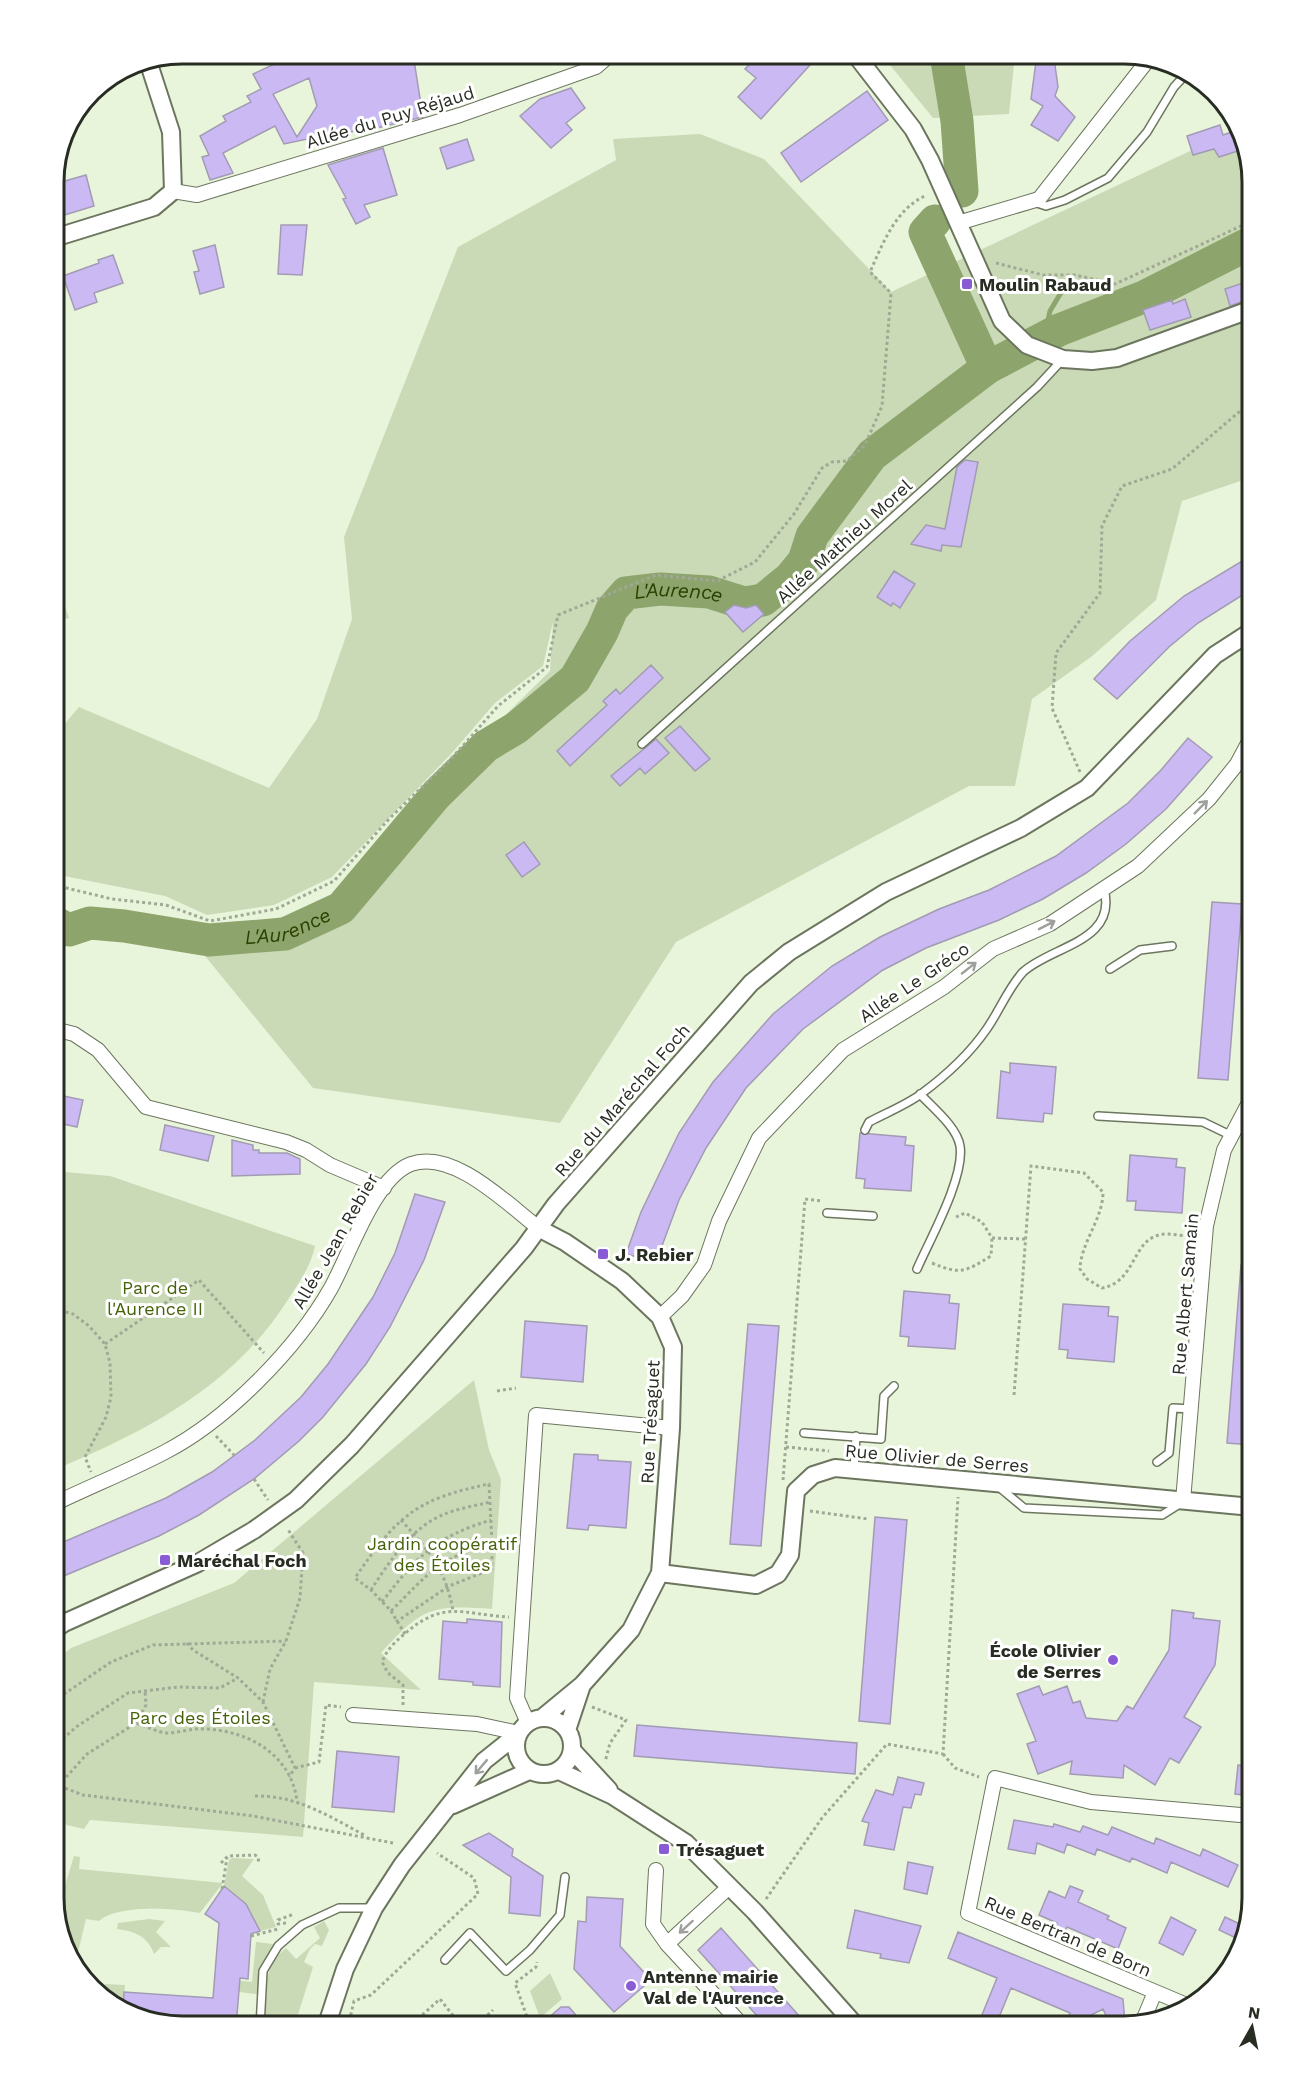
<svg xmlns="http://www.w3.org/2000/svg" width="1306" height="2081" font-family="'Work Sans',sans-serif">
  <rect width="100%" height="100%" fill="#e9f5db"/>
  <!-- green -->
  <path fill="#cadab6" d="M881 54H1015L1009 114 933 118Z
    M1239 128 1252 182V477L1182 501 1156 600 1091 657 1032 699 1015 786H969L676 942 560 1123 313 1088 187 934 298 914 341 892 475 745 550 671 553 622 543 666 495 703 452 753 332 877 274 905 207 915 165 896 54 874V740L55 735 79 707 269 788 317 719 352 619 344 537 458 247 616 160 613 139 700 134 764 159 891 292Z
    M54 572 69 618 54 622Z
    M54 1171 110 1176 315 1246C311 1266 300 1281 289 1298 234 1386 147 1431 54 1470Z
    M474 1380 489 1450 501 1479 492 1609C431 1605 423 1607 381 1653L421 1690 314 1682 303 1837 90 1820 84 1829 54 1822V1661L71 1648 234 1583Z
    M74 1856 80 1857 79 1869 223 1883 200 1913C175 1908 118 1904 99 1921L86 1919 75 1965 67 1956 57 1911Z
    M232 1858 254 1859 242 1876 263 1895 276 1927 260 1931 246 1904 224 1886 229 1860Z
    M149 1919 165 1921 156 1932 171 1947H161L154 1954C148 1936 134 1931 117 1929L118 1923Z
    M324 1921 329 1930 322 1946 315 1944 310 1949 304 1962 313 1967 294 2027H264C265 1999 261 1967 286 1948L296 1959 320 1938 314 1927Z
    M256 1942 273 1944 260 1969 257 1994 230 1991 233 1980 252 1982Z
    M550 1973 562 1999 540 2018 530 1991Z
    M105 1984 125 1985 123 2009 111 2006 104 1998Z"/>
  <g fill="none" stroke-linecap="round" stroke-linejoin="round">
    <!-- stream -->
    <path stroke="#8da56c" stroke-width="5" d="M1044 338 1050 311 1068 281"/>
    <!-- river -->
    <g stroke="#8da56c" stroke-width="33">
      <path d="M946 54 957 121 962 191"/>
      <path d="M935 221 925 232 987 368"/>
      <path id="s1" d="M54 922 69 930 90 923 124 926 209 940 285 934 341 908 436 795 486 746 516 728 575 679 602 632 612 609 626 593 660 589 709 592 744 603 763 600 790 578 804 561 812 536 872 455 987 368 1059 330 1146 296 1252 242"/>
    </g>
  </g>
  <!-- building -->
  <path fill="#cab9f3" stroke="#a29bb4" stroke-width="1.5" fill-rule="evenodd" d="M296 54H413L423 117 377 128 375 131 341 132 284 144 275 126 223 153 233 173 210 180 202 157 209 155 200 136 226 121 223 116 251 102 247 96 261 89 253 74ZM309 78 317 106 297 137 273 94Z
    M782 54H820L761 119 738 97 756 78 745 69 757 56 776 61Z
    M1037 54 1054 58 1058 87 1055 96 1075 117 1058 141 1031 125 1043 106 1031 99Z
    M571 88 585 108 566 123 572 130 551 148 520 116 540 99Z
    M867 91 888 120 801 182 781 153Z
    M1220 125 1223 135 1240 129 1244 149 1219 157 1214 149 1193 155 1187 136Z
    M467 139 474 160 447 169 440 148Z
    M383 148 397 195 364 205 370 217 356 224 343 199 346 198 328 165Z
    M86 175 94 206 58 217 54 184Z
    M281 225H307L302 275 278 274Z
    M215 245 224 287 200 294 194 272 199 271 193 251Z
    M113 255 123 283 94 293 97 302 75 310 63 276 99 263 98 260Z
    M1252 280V298L1230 306 1225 289Z
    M1185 299 1191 317 1150 330 1143 310 1172 300 1173 304Z
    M965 460 978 462 961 547 942 545 941 551 911 544 926 525 945 529 957 467Z
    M1252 555V589L1198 623 1169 647 1117 699 1094 679 1130 641 1184 596Z
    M894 571 915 584 900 608 893 603 891 606 877 597Z
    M734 605 746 608 756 605 764 614 743 632 725 612Z
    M651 665 663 678 570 766 557 751 607 705 603 701 616 689 620 694Z
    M680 726 710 759 695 771 665 738Z
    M1188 738 1212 757 1166 809 1126 844 1086 873 1043 899 999 920 926 948 883 970 803 1029 746 1088 706 1148 679 1200 656 1262 626 1254 641 1212 679 1133 713 1082 773 1014 832 966 880 937 939 909 989 890 1056 856 1128 803 1161 770Z
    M656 739 669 753 645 774 640 768 620 786 611 776Z
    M524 842 540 864 522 877 506 855Z
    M1212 902 1242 904 1228 1080 1198 1078Z
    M1010 1063 1056 1067 1052 1114 1044 1113 1043 1122 997 1118 1001 1071 1010 1073Z
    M54 1094 83 1100 77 1127 54 1122Z
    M165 1125 214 1136 208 1161 160 1150Z
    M860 1133 906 1137 905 1145 914 1146 911 1191 864 1188 865 1179 856 1178Z
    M232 1140 253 1145V1150H259V1153H287L300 1159V1174L232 1176Z
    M1130 1155 1177 1159 1176 1167 1185 1168 1182 1213 1135 1210 1136 1201H1127Z
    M415 1194 445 1202 424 1260 390 1327 366 1364 323 1417 299 1441 254 1479 199 1515 159 1536 54 1580V1546L166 1498 212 1472 255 1440 301 1397 328 1364 373 1297 395 1253Z
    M1241 1265 1252 1266V1445L1227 1443Z
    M904 1291 950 1295 949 1303 959 1304 955 1349 908 1346 909 1337 900 1336Z
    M1063 1304 1109 1307 1108 1316 1118 1317 1114 1362 1067 1358 1068 1350 1059 1349Z
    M525 1321 587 1326 583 1382 521 1377Z
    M748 1324 779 1326 761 1546 730 1544Z
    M574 1454 598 1455V1460L631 1462 626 1528 589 1525 588 1530 567 1528Z
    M875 1517 907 1520 890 1724 859 1721Z
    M1172 1610 1194 1613 1193 1618 1220 1621 1215 1665 1184 1717 1201 1727 1179 1763 1170 1758 1155 1785 1124 1765 1123 1778 1070 1774 1072 1761 1038 1774 1027 1744 1036 1741 1017 1694 1039 1686 1043 1695 1067 1686 1073 1703 1080 1701 1086 1718 1117 1721 1127 1706 1133 1709 1169 1650Z
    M467 1619 502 1622 500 1687 473 1685V1682L439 1679 443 1621 467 1623Z
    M637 1725 857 1743 855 1774 634 1756Z
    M337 1751 399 1757 394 1812 332 1807Z
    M1238 1765 1252 1767V1796L1235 1794Z
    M898 1777 924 1783 921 1795 915 1794 911 1808 903 1807 894 1850 864 1845 869 1823 862 1821 876 1790 893 1795Z
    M1014 1820 1053 1827 1054 1824 1080 1832 1083 1826 1108 1835 1112 1827 1154 1844 1156 1838 1200 1856 1203 1849 1238 1865 1228 1887 1171 1862 1167 1873 1132 1858 1130 1862 1097 1849 1095 1855 1067 1844 1064 1853 1037 1843 1035 1854 1008 1849Z
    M489 1833 513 1849 512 1856 543 1876 540 1916 509 1913 511 1877 463 1845Z
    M908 1862 933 1867 927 1894 904 1889Z
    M224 1886 246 1904 260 1931 251 1934 248 1979 240 1978 236 2027H174L123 2009 124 1992 213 1998 219 1923 205 1914Z
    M1070 1886 1083 1891 1078 1902 1109 1916 1107 1919 1126 1928 1118 1949 1067 1927 1063 1936 1053 1932 1057 1923 1039 1915 1049 1891 1065 1898Z
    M587 1897 623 1899 620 1946 651 1980 614 2012 574 1969 578 1921 586 1922Z
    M855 1910 921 1926 909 1963 880 1958 881 1954 847 1948Z
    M1171 1917 1196 1930 1183 1955 1159 1943Z
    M1225 1917 1244 1926 1240 1940 1219 1930Z
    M721 1928 809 2027H767L698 1950Z
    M958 1932 1123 1999 1125 2023 1111 2027 1103 2009 1083 2019 1079 2027H1064L1070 2013 1011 1988 995 2027H977L997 1978 948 1958Z
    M561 2007H569L586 2027H538Z"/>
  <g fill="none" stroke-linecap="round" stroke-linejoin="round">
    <!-- service casing -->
    <g stroke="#6c765f" stroke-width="10">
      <path id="service" d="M1034 202 1046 206 1065 200 1108 178 1147 132 1174 87 1187 73
        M642 744 1037 387 1063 359
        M1110 969 1140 950 1172 946
        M1098 1116 1203 1122 1232 1136
        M865 1130 869 1122C886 1113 906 1105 921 1094 944 1077 970 1053 986 1030 999 1012 1008 988 1023 972 1051 946 1118 942 1104 889
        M827 1213 873 1216
        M917 1269C930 1239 965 1177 960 1146 957 1127 933 1108 920 1094
        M804 1433 881 1439 884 1396 894 1386
        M1157 1462 1169 1453 1173 1408 1192 1409
        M854 1470 856 1436
        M999 1487 1024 1508 1162 1515 1181 1503
        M1245 1506 1252 1486
        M445 1960 470 1933 506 1971 530 1950 560 1915 565 1877
        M260 2027 263 1971 278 1946 302 1925 339 1908H372"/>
    </g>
    <!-- minor casing -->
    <g stroke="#6c765f" stroke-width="16">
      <path id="minor" d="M173 191 197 195 460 115 596 67 611 54
        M958 223 1039 199 1148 60
        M54 1029 74 1034 98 1050 146 1107 286 1142 306 1150 330 1165 384 1188
        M660 1317 682 1296 704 1265 719 1221 759 1138 843 1050 944 987 993 949 1050 924 1138 866 1209 799 1237 764 1252 736
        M1183 1501 1206 1226 1224 1150 1252 1097
        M54 1504C91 1486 129 1471 165 1452 227 1420 297 1348 331 1288 350 1254 374 1178 411 1164 454 1149 507 1204 540 1229
        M353 1715 477 1724 519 1733
        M528 1723 517 1698 536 1415 671 1428
        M656 1870 653 1924 667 1944
        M729 1887 667 1944 744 2027
        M1189 2006 968 1913 995 1778 1091 1802 1252 1816
        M1142 2023 1155 1992"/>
    </g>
    <!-- tertiary casing -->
    <g stroke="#6c765f" stroke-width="20">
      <path id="tertiary" d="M855 54 913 129 930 160 1002 321 1027 345 1063 359 1092 361 1117 358 1252 309
        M54 238 154 207 173 191 171 132 148 61
        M540 1229 565 1242 622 1281 660 1317 673 1347 671 1428 660 1573 631 1630 582 1685 542 1718
        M660 1573 756 1585 778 1574 790 1555 796 1491 813 1475 835 1468 1252 1507
        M54 1630 64 1623 198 1563 254 1530 296 1500 352 1445 524 1248 556 1204 751 983 789 952 886 892 1021 828 1087 788 1215 655 1252 631
        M516 1746a28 28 0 1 1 56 0a28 28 0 1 1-56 0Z
        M567 1730 582 1685
        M572 1750 609 1790
        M559 1771 613 1796 686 1843 755 1912 857 2027
        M453 1805 529 1771
        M326 2027 345 1969 374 1908 402 1865 484 1761 519 1733"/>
    </g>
    <!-- path -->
    <path stroke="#a0a995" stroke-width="3" stroke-dasharray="3 3" stroke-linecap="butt" d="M996 263 1043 275H1075L1115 284 1252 221
      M1080 772 1052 708 1056 653 1100 593 1102 526 1122 486 1172 469 1252 401
      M54 885 112 899 166 905 210 921 276 909 334 881 389 819 451 759 498 706 547 667 558 615 656 575 717 581 755 562 794 514 822 468 832 462 847 461 865 445 882 406 891 293 870 272C883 243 896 208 927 195
      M956 1217 965 1213 982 1222 992 1238 1026 1239
      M932 1263C960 1275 965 1272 991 1256L992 1238
      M54 1300 61 1309
      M54 1309 73 1314 89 1326 105 1344 110 1363 111 1397 106 1417 85 1457 91 1472
      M105 1344 199 1280 264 1353
      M497 1391 516 1388
      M1014 1395 1031 1166 1084 1173 1103 1192C1103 1219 1081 1242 1080 1269L1087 1279 1102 1288C1138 1282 1131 1235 1166 1234 1174 1234 1182 1236 1190 1236
      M216 1436 234 1455
      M786 1447 829 1451
      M254 1479 268 1500
      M783 1480 805 1199 822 1201
      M489 1484 492 1543C439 1558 429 1573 391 1611L371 1590 355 1578C397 1516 416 1499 489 1484Z
      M810 1511 868 1519
      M401 1520C428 1550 446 1569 453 1611
      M371 1590C389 1562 410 1530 440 1516 455 1509 474 1506 490 1502
      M382 1602C417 1556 435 1537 491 1520
      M391 1611 405 1634
      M396 1622 449 1586 492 1569V1543
      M187 1643 193 1650 238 1678 263 1702 295 1768 289 1777
      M54 1701 111 1662 153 1645 286 1641
      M263 1702 270 1669 286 1641 300 1598 303 1553 287 1528
      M403 1705V1685L388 1673 382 1662C386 1651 394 1643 402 1636 444 1599 459 1614 509 1617
      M592 1707 626 1720 610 1743 605 1762
      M136 1723 146 1705 145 1691
      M54 1747 76 1727 128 1693 178 1687 220 1688 238 1678
      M943 1754 955 1768 979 1777
      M295 1768 319 1762 326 1705 341 1707
      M54 1784 83 1795 253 1816 393 1843
      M58 1786 87 1754 136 1723C146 1726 157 1732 167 1733 176 1733 186 1730 195 1729 241 1727 291 1751 297 1801
      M255 1796C296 1795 329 1816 364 1835
      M221 1863 228 1856 255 1855 258 1857 259 1864
      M222 1889 227 1858
      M766 1899 822 1818 887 1744 943 1754 958 1497
      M286 1923 278 1924V1920L294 1914
      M251 1936 278 1929
      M504 2022 509 2027
      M348 2027 354 2001 371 1995 478 1894 474 1878 437 1853
      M409 2027 440 1999 462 2027
      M474 2027 493 2010
      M522 2027 527 2017 515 1983 536 1967 537 1962"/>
    <!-- service -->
    <use href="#service" stroke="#fff" stroke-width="7"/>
    <!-- minor -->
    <use href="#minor" stroke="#fff" stroke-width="14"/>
    <!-- tertiary -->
    <use href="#tertiary" stroke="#fff" stroke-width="16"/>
  </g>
  <!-- one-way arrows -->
  <defs><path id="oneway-shaft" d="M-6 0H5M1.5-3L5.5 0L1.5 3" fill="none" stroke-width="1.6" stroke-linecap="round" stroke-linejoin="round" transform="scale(1.5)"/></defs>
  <g stroke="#9ea09c">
    <use href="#oneway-shaft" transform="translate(1201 807) rotate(-45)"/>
    <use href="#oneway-shaft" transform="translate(1047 925) rotate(-27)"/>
    <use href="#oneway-shaft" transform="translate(969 968) rotate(-38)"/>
    <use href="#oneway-shaft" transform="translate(481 1767) rotate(130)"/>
    <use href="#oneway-shaft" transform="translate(686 1927) rotate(138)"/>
  </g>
  <!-- markers -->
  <g fill="#895cd5" stroke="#fff" stroke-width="2">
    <rect x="961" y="278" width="12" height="12" rx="3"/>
    <rect x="597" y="1248" width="12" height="12" rx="3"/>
    <rect x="159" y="1554" width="12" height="12" rx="3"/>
    <circle cx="1113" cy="1660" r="6"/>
    <rect x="658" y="1843" width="12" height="12" rx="3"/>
    <circle cx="631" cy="1986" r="6"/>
  </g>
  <g text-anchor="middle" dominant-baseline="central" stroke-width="6" stroke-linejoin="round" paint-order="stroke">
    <!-- street labels -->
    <g font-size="18" fill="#282d23" stroke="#fff">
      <text transform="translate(390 117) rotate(-17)">Allée du Puy Réjaud</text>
      <text transform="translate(844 541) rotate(-42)">Allée Mathieu Morel</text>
      <text transform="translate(914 982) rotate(-34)">Allée Le Gréco</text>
      <text transform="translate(622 1100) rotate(-49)">Rue du Maréchal Foch</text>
      <text transform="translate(335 1241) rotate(-60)">Allée Jean Rebier</text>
      <text transform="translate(1185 1294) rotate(-85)">Rue Albert Samain</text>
      <text transform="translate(650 1422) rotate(-87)">Rue Trésaguet</text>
      <text transform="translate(937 1458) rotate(5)">Rue Olivier de Serres</text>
      <text transform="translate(1068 1936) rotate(23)">Rue Bertran de Born</text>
    </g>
    <!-- poi labels -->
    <g font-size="18" font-weight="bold" fill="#282d23" stroke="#fff" text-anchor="start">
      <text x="979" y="284">Moulin Rabaud</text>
      <text x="615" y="1254">J. Rebier</text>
      <text x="177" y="1560">Maréchal Foch</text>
      <text x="1101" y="1650" text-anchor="end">École Olivier<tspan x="1101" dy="21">de Serres</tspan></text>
      <text x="676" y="1849">Trésaguet</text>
      <text x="643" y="1976">Antenne mairie<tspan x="643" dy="21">Val de l'Aurence</tspan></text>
    </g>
    <!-- park labels -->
    <g font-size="18" fill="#466209" stroke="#fff">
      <text x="155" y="1287">Parc de<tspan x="155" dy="21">l'Aurence II</tspan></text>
      <text x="442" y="1543">Jardin coopératif<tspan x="442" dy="21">des Étoiles</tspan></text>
      <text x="200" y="1717">Parc des Étoiles</text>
    </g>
    <!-- water labels -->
    <g font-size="20" font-style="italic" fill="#2c4100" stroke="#fff">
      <text stroke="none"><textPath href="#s1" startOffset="780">L'Aurence</textPath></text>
      <text stroke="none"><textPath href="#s1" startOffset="240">L'Aurence</textPath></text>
    </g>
  </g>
  <!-- crop -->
  <path d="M0 0H1306V2081H0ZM182 64H1124A118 118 0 0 1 1242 182V1898A118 118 0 0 1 1124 2016H182A118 118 0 0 1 64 1898V182A118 118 0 0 1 182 64Z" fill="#fff" fill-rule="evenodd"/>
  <path fill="none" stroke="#282d23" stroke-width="3" d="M182 64H1124A118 118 0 0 1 1242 182V1898A118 118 0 0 1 1124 2016H182A118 118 0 0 1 64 1898V182A118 118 0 0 1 182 64Z"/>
  <!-- north arrow -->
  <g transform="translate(1252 2027) rotate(9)" stroke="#ffffff" stroke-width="4.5" paint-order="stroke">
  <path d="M0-4.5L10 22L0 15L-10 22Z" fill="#282d23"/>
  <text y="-9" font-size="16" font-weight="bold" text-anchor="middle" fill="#282d23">N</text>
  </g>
</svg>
